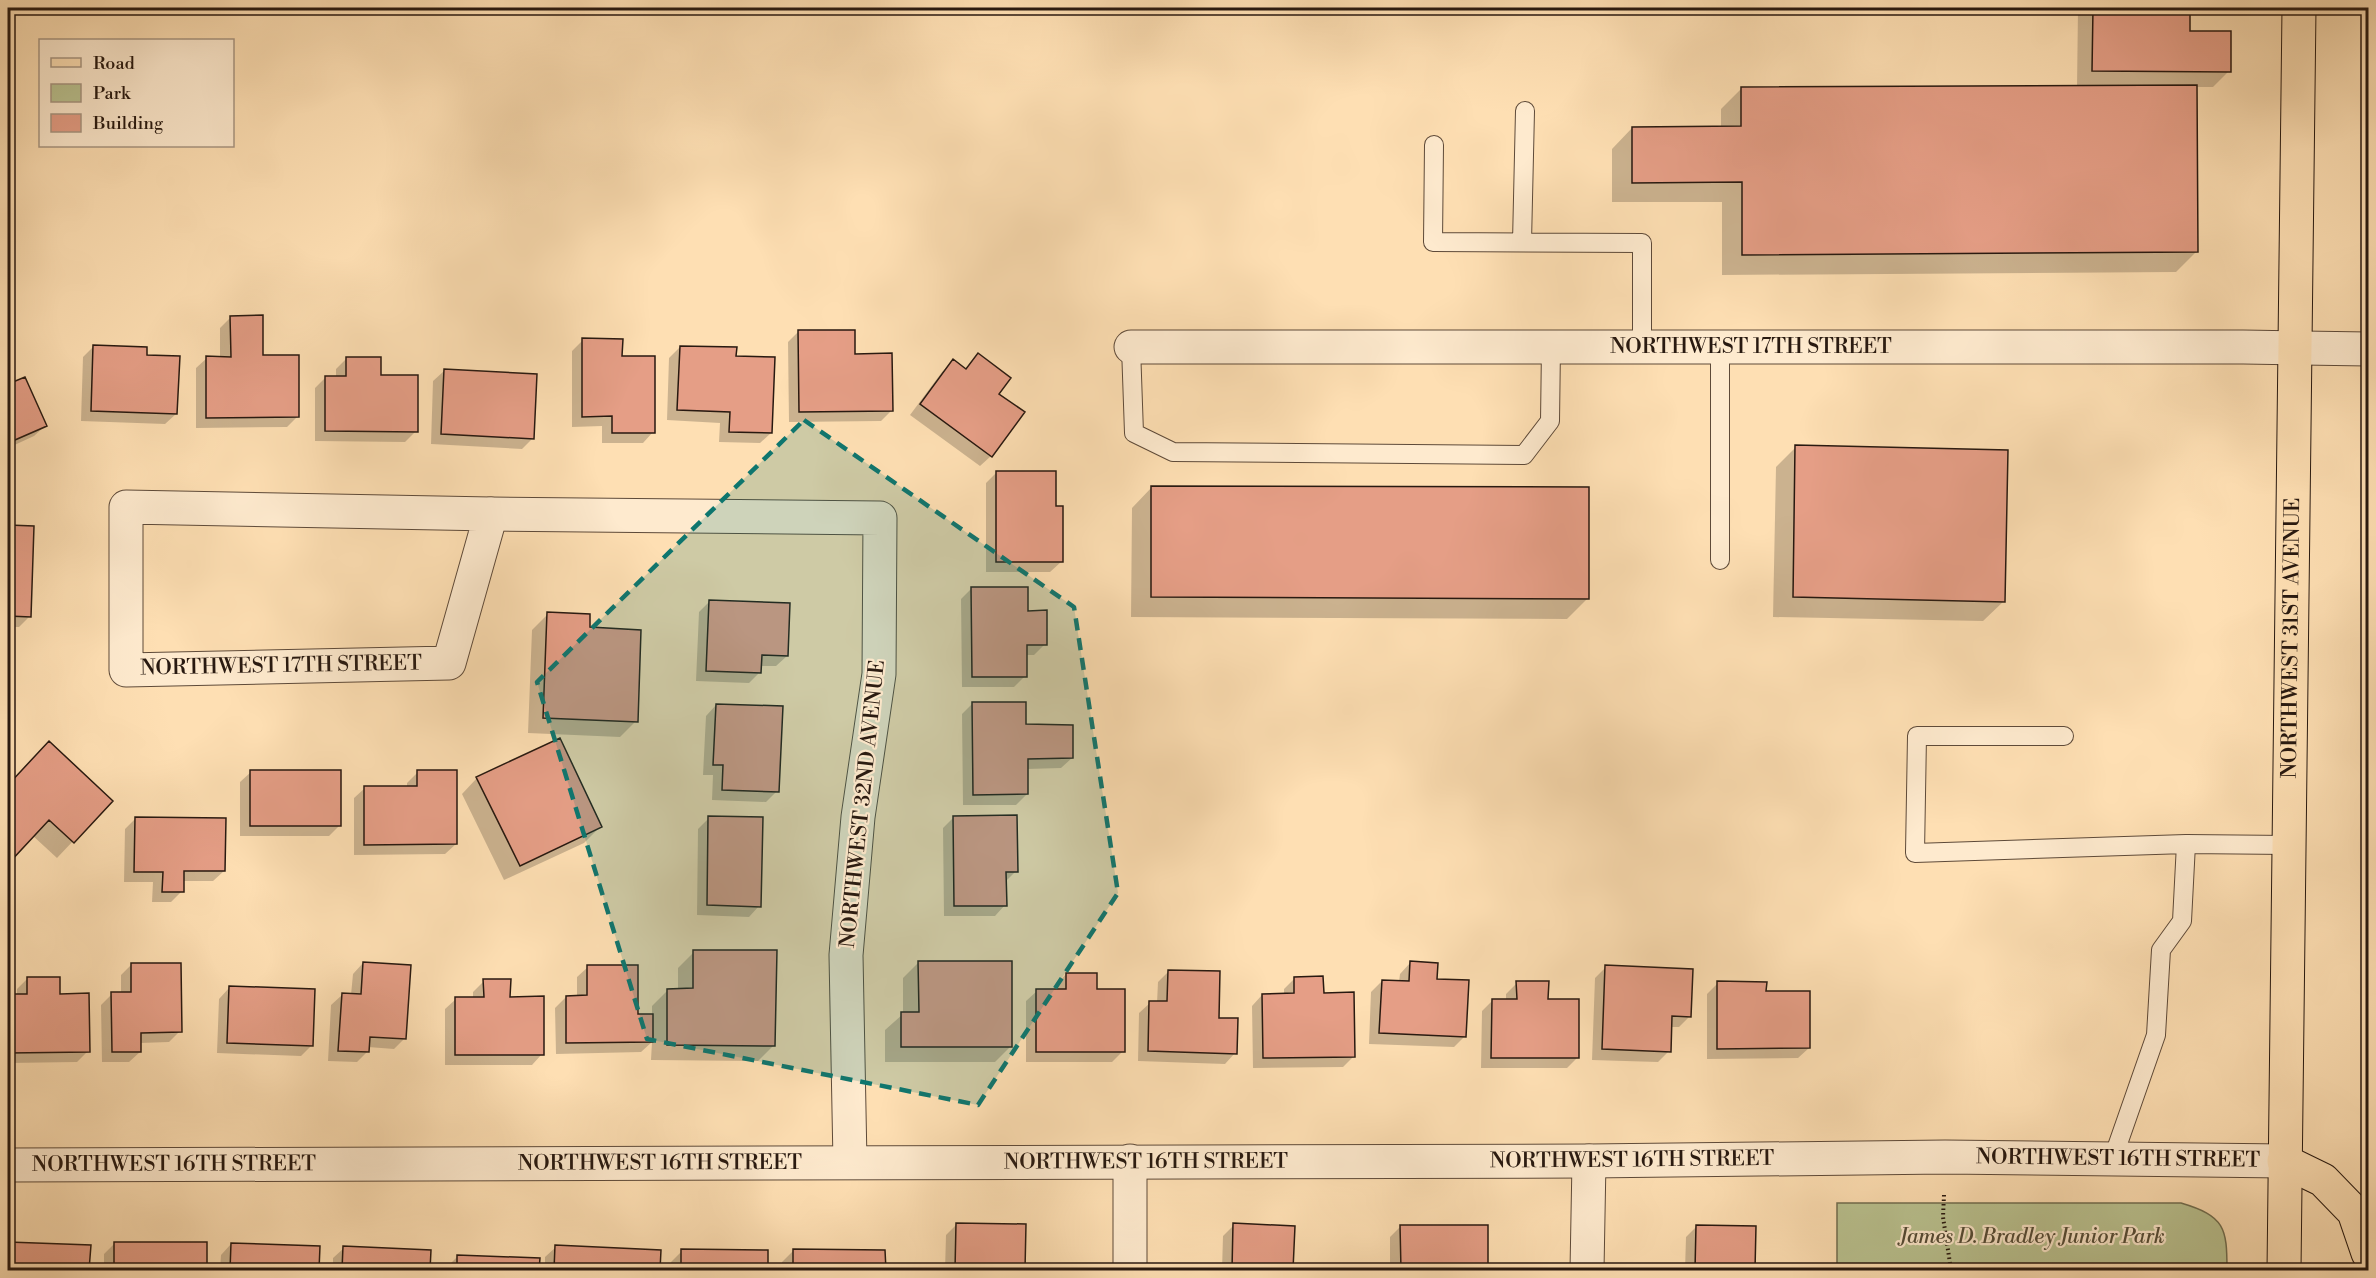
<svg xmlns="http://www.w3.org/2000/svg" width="2376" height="1278" font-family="'Libre Bodoni',serif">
  <rect width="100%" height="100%" fill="#fedfb3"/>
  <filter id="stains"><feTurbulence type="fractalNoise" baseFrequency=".00333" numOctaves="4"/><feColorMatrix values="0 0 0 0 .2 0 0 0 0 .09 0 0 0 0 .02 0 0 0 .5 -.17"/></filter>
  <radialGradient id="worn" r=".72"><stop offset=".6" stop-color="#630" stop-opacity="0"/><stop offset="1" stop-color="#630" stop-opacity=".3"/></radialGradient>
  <!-- green -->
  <path fill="#bac391" stroke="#716e50" stroke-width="1.5" d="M1837 1203H2181C2225 1216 2227 1228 2227 1270H1837Z"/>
  <!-- shadow -->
  <path fill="#0003" d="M2078 8H2188V32L2229 71 2213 87H2196V252L2176 272 1722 275V202H1612V149L1632 128H1721V109L1742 88 2077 87Z
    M231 317 261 357 298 416 287 427 196 428V368L207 358H220V328Z
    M798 332 853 356 891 411 881 421 789 422 788 342Z
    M583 340 621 358 653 432 643 443H602V426L572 427V351Z
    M94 346 145 357 176 414 165 424 81 421 83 357Z
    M680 347 771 433 760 443 719 442 720 423 667 420 669 358Z
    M978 355 997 394 991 456 980 466 910 415 942 372 953 361 965 370Z
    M347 358 379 376 416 431 405 442 315 441V388L326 377H336V369Z
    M444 371 533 438 522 449 431 444 433 381Z
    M24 378 45 426 34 436 8 448V386Z
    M1796 447 2004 601 1983 621 1773 617 1776 467Z
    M997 472 1054 508 1061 562 1050 572H986V483Z
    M1152 487 1588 598 1567 619 1131 617 1132 508Z
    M8 527 32 528 30 616 19 627H8Z
    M972 588 1026 612 1045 644 1034 655H1025V676L1014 687H962L961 599Z
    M710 601 787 656 776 666H760L759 673 749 683 696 681 699 612Z
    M548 614 588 629 636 721 620 737 528 733 532 630Z
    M973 703 1025 726 1072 758 1061 768 1027 769V794L1016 805H963L962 714Z
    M716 705 777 791 766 802 712 800 713 775H703L706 716Z
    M33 759 111 801 57 858 32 835 8 862V786Z
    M251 772 340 825 329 836H240V782Z
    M418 772 456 844 445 854 354 855V798L365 788H407V783Z
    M477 778 600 827 584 843 504 880 462 794Z
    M136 818 224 871 213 881H182V891L171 902H152L153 882H124L125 829Z
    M709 818 759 906 749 917 697 915 698 829Z
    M953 818 1016 871 1005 882V905L995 916H944L943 828Z
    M694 952 774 1045 758 1061 651 1060 652 1042 641 1052 556 1054 555 1008 566 997H577V977L588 967 637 1016H652V1006L668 990H678V968Z
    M919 962 1011 1046 995 1062H885V1030L903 1014V978Z
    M363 963 405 1038 394 1049 368 1047V1051L357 1062 328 1061 331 1005 342 995H351L353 974Z
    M1410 963 1435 981 1465 1036 1454 1047 1369 1044 1371 992 1382 981 1399 982 1400 974Z
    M131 965 180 1031 169 1042 140 1043V1052L129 1062H102L101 1005 112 994H121V975Z
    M1606 967 1690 1016 1679 1027H1670L1669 1051 1658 1062 1592 1060 1595 978Z
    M1169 971 1218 1019 1235 1053 1225 1064 1138 1061 1139 1013 1150 1003H1157L1158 982Z
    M1066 974 1096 991 1123 1051 1112 1062H1026V1001L1037 991 1056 990V985Z
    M28 978 58 995 88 1051 77 1062 8 1063V995H17V989Z
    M1295 978 1322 994 1354 1056 1343 1067 1253 1068 1252 1006 1262 995H1284V989Z
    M484 981 509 998 542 1054 532 1065H445V1009L456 999H473V992Z
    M1517 983 1547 1001 1578 1057 1567 1068H1481L1482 1011 1492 1001H1506V994Z
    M1718 983 1765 993 1809 1048 1798 1058 1707 1059V994Z
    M229 988 312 1045 301 1056 217 1053 219 999Z
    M957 1224 1025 1226 1023 1270H945L946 1235Z
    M1234 1225 1293 1227 1291 1270H1222L1223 1236Z
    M1401 1226 1486 1268 1483 1270H1390V1237Z
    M1697 1226 1755 1228 1753 1270H1685L1686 1237Z
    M8 1243 89 1247 88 1270H8Z
    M115 1243 206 1244 205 1270H104V1254Z
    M231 1244 319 1248 318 1270H220L221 1255Z
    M556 1247 659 1251 658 1270H545V1257Z
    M344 1248 430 1251 429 1270H333V1258Z
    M682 1251H766V1270H671V1262Z
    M793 1251H884V1270H782V1262Z
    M458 1256 538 1259V1270H447V1267Z"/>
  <!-- building -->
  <path fill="#e59e86" stroke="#281910" stroke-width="1.5" d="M2093 8H2190V31H2231V72L2092 71Z
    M2197 85 2198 252 1742 255V182L1632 183V127L1741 126V87Z
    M263 315V355H299V417L206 418V356L231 357 230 316Z
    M798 330H855V354L892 353 893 411 799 412Z
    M582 338 623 339 622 356H655V433H612V416L582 417Z
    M93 345 147 347V355L180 356 177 414 91 411Z
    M680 346 737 347 736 356 775 357 772 433 729 432 730 412 677 410Z
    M978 353 1011 378 999 394 1025 412 992 457 920 404 953 359 966 369Z
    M346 357H381V375H418V432L325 431V376H346Z
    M444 369 537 374 534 439 441 434Z
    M25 377 47 426 8 443V384Z
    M1795 445 2008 450 2005 602 1793 597Z
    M996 471H1056V506H1063V562H996Z
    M1151 486 1589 487V599L1151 597Z
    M8 525 34 526 31 617 8 616Z
    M971 587H1028V611L1047 610V645H1027V677H972Z
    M709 600 790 603 788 656 762 655 761 673 706 671Z
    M547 612 590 614V627L641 630 638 722 543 718Z
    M972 702H1026V724L1073 725V758L1028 759V794L973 795Z
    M716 704 783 706 779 792 722 790 723 765H713Z
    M560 738 602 827 520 866 476 777Z
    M49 741 113 801 74 843 49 820 8 864V785Z
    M250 770H341V826H250Z
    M417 770H457V844L364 845V786H417Z
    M1017 815 1018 872H1006L1007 906H954L953 816Z
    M708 816 763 817 761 907 707 905Z
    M135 817 226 818 225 871H184V892H162L163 872H134Z
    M693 950H777L775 1046 667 1045V989L693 988Z
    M918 961H1012V1047H901V1012H919Z
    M1410 961 1438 963 1437 979 1469 980 1466 1037 1379 1033 1382 980 1409 981Z
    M363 962 411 965 406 1039 370 1037 369 1052 338 1051 342 993 361 994Z
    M131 963H181L182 1032 141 1033V1052H112L111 992H131Z
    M587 965H638V1014H653V1042L566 1043V996L587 995Z
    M1605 965 1693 969 1691 1017 1672 1016 1671 1052 1602 1049Z
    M1168 970 1220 971 1219 1018H1238L1237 1054 1148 1051 1149 1001H1167Z
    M1066 973H1097V989H1125V1052H1036V989H1066Z
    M1323 976 1324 993 1354 992 1355 1057 1263 1058 1262 994 1294 993V977Z
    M27 977H60V994L89 993 90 1052 8 1053V994H27Z
    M483 979H511L510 997 544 996V1055H455V997H484Z
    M1516 981H1549L1548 999H1579V1058H1491L1492 999H1517Z
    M1717 981 1767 982 1766 991H1810V1048L1717 1049Z
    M229 986 315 989 313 1046 227 1043Z
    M956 1223 1026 1224 1025 1270H955Z
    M1233 1223 1295 1226 1293 1270H1232Z
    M1400 1225H1488V1268H1473V1270H1401Z
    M1696 1225 1756 1226 1755 1270H1695Z
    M8 1242 91 1245 89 1270H8Z
    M114 1242H207V1270H114Z
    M231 1243 320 1246 319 1270H230Z
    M555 1245 661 1250 660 1270H554Z
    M343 1246 431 1250 430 1270H342Z
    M681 1249 768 1250V1270H681Z
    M793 1249 885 1250 886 1270H793Z
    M457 1255 540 1258 539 1270H457Z"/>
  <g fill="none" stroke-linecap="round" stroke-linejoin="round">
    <!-- lane casing -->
    <g stroke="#5e4a39" stroke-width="20">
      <path id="lane" d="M1434 145 1433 242 1642 243V348
        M1522 242 1525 111
        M1131 347 1134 433 1173 452 1524 455 1550 421 1551 347
        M1720 560V348
        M2064 736H1917L1915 853 2186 844
        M2113 1158 2156 1035 2161 950 2182 921 2186 844 2288 845"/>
    </g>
    <!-- street casing -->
    <g stroke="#5e4a39" stroke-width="35">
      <g id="street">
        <path id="s1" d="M1131 347H2243L2368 349"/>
        <path d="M126 507 491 514 449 663 126 670Z"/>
        <path d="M491 514 880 518 879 674 858 817 846 955 850 1162"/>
        <path d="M1130 1161V1270"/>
        <path id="s2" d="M8 1165 1589 1161 1945 1157 2284 1161"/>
        <path d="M1587 1270 1589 1161"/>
      </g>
    </g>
    <!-- primary casing -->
    <g stroke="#281910" stroke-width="35">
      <g id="primary">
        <path d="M2284 1161 2323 1180 2354 1212 2368 1253"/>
        <path id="s3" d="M2284 1270 2299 8"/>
      </g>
    </g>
    <!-- path -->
    <path stroke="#281910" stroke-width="4" stroke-dasharray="1.5 3" stroke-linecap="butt" d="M1944 1195 1943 1217 1951 1270"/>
    <!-- lane -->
    <use href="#lane" stroke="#feeace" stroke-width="18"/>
    <!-- street -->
    <use href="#street" stroke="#feeace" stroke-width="33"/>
    <!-- primary -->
    <use href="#primary" stroke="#fedfb3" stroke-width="33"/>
  </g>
  <!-- marked area -->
  <path fill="#0f766e" fill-opacity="0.2" stroke="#0f766e" stroke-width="4.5" stroke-dasharray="12 8" stroke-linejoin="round" d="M804 420 1074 607 1118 893 978 1105 647 1039 537 682Z"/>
  <g text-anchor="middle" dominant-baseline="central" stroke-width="4.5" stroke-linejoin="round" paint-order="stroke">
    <!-- street labels -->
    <g font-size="21" fill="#281910" stroke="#feeace">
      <text stroke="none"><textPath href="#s1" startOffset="620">NORTHWEST 17TH STREET</textPath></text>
      <text stroke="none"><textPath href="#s3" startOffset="632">NORTHWEST 31ST AVENUE</textPath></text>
      <text transform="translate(281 666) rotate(-1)">NORTHWEST 17TH STREET</text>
      <text transform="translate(863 804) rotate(-84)">NORTHWEST 32ND AVENUE</text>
      <text stroke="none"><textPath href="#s2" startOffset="2110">NORTHWEST 16TH STREET</textPath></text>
      <text stroke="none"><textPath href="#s2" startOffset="1624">NORTHWEST 16TH STREET</textPath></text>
      <text stroke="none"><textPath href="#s2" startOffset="1138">NORTHWEST 16TH STREET</textPath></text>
      <text stroke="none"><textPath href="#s2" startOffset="652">NORTHWEST 16TH STREET</textPath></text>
      <text stroke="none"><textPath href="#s2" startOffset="166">NORTHWEST 16TH STREET</textPath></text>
    </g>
    <!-- park labels -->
    <g font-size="21" font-style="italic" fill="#544c37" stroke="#feeace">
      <text x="2032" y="1237">James D. Bradley Junior Park</text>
    </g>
  </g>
  <!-- margin -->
  <rect width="2376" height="1278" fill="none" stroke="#fedfb3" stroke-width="30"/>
  <rect x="9" y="9" width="2358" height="1260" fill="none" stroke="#281910" stroke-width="3"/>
  <rect x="15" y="15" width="2346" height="1248" fill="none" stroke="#281910" stroke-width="1.5"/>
  <!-- legend -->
  <rect x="39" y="39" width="195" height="108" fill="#feeace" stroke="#a89682" stroke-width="1.5"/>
  <rect x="51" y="58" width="30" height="9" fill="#fedfb3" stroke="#a89682" stroke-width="1.5"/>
  <text x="93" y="69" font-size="18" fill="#281910">Road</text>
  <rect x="51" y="84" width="30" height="18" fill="#bac391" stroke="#a89682" stroke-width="1.5"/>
  <text x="93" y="99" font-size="18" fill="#281910">Park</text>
  <rect x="51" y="114" width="30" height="18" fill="#e59e86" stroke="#a89682" stroke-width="1.5"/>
  <text x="93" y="129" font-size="18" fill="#281910">Building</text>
  <rect width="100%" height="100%" filter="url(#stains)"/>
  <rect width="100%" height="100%" fill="url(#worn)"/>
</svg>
